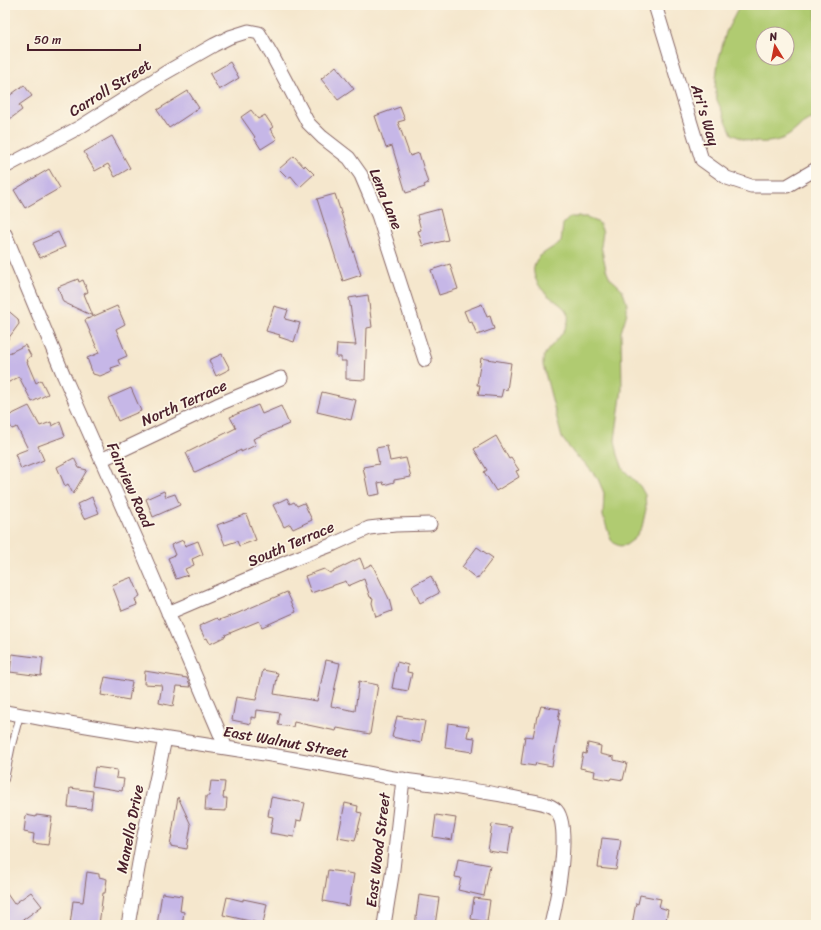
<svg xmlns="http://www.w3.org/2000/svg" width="821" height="930" font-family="Sriracha,sans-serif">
  <rect width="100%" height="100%" fill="#fcf5e5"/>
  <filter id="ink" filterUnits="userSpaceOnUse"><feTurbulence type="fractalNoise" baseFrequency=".025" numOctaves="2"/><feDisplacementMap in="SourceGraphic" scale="8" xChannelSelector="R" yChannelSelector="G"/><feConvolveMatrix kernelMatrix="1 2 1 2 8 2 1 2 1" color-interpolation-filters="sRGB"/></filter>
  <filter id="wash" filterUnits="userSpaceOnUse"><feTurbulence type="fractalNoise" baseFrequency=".012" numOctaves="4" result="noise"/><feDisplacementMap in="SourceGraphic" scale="16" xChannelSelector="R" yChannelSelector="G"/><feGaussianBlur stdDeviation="0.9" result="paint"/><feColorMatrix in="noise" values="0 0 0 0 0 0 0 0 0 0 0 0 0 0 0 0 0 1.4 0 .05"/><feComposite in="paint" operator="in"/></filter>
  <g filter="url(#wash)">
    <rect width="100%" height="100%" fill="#f5e7cd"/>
    <!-- green -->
    <path fill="#b0cb71" stroke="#7d754e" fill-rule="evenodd" d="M740 5H816V118C802 121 802 125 792 133 782 142 763 144 750 141 744 140 738 137 732 134L717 100 715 87 718 62 726 32ZM763 34H787V58H763Z
      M570 217H587L599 223 603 232 601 246 606 269 610 278 622 289 627 304V313L621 332 622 389 615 440 618 455 623 469 640 486 645 495 646 509 642 527 634 539 626 545 620 546 615 544 611 540 603 516 604 493 598 479 583 461 575 455 562 438 543 365C543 362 543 357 545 354 552 343 571 329 568 315 566 307 556 302 550 297 538 288 526 269 540 256 546 251 554 247 561 242L563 224Z"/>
    <g id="blocks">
      <!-- building -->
      <path fill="#c6b7e7" d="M230 62 239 78 219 90 210 74Z
        M336 66 354 89 338 100 321 79Z
        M24 85 32 96 19 105 22 110 10 119 5 112V99Z
        M188 91 199 108 169 128 157 110Z
        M400 107 405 120 398 122 410 156 419 153 428 183 424 185 425 187 406 193 392 146 386 148 375 116Z
        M251 110 258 119 265 115 273 127 270 129 277 139 261 149 254 138 255 137 241 117Z
        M112 136 130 168 115 177 108 164 95 171 84 152Z
        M294 156 304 167 305 165 314 174 300 187 291 176 288 178 279 169Z
        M49 169 60 188 25 208 14 190Z
        M335 194 361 275 343 281 317 199Z
        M440 209 448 240 423 246 418 231 421 230 417 215Z
        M58 232 65 247 40 258 33 243Z
        M450 264 458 289 439 295 431 270Z
        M78 279 79 282 83 280 88 292 84 294 93 316 63 302 58 287Z
        M368 295 372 327 367 328 365 380 346 379V361H341V357H336L337 344 356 345 349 298Z
        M482 304 487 317 490 316 494 329 477 335 472 322 469 323 464 311Z
        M117 306 125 324 116 329 127 356 118 360 120 365 111 368 112 371 100 376 93 374 87 358 99 353 85 320Z
        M274 306 288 310 285 319 300 323 294 342 279 337 280 335 266 331Z
        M5 308 18 319 19 324 5 343Z
        M25 345 31 356 27 359 28 362H27L36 383 41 380 48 394 32 402 19 377 5 384V355Z
        M222 354 230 369 216 376 209 360Z
        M481 358 511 363 507 390 503 389 501 397 478 395 480 385H477Z
        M131 388 141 411 118 421 108 398Z
        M322 392 356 400 351 420 317 412Z
        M258 405 262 414 281 406 289 424 253 439 256 445 241 452V450L195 472 186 453 236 428 230 417Z
        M29 406 40 426 51 422 52 426 60 422 65 436 38 446 44 460 21 469 15 454 28 449 17 427 12 429 6 417Z
        M496 436 509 459 511 458 519 470 516 471 519 477 496 491 484 472 487 470 474 449Z
        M387 446 390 461 406 458 411 477 394 480V482L384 485 383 482 378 483 380 494 369 496 363 467 379 464 376 448Z
        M74 458 79 468 87 470 73 494 68 484 65 486 57 467Z
        M164 491 166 497 175 494 180 505 153 517 146 499Z
        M92 497 99 513 84 519 77 504Z
        M287 498 290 504 294 502 297 506 304 503 312 520 293 529 290 524 284 527 273 505Z
        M246 514 256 540 239 546 237 541 225 545 217 525Z
        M183 540 185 546 198 541 203 554 192 559 194 565 185 569 188 575 176 579 168 558 175 555 171 545Z
        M477 547 493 558 477 579 462 567Z
        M360 558 364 568 372 564 389 599 392 611 376 617 372 603 373 598 370 597 364 579 348 586 346 581 311 593 305 576 324 569 330 573Z
        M431 576 439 593 420 603 412 586Z
        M132 577 140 596 135 599 137 605 122 611 112 585Z
        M287 592 296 612 262 627 259 621 225 635 226 636 210 644 207 638 205 639 199 626 217 618 219 620 236 614Z
        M12 654 43 658 41 676 10 672Z
        M326 660 340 663 331 706 355 711 359 681 378 685 370 734 337 728 336 731 294 722 293 727 278 725 280 713 257 710 256 718 251 717V724L232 720 236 697 256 700 263 670 278 673 274 694 317 701Z
        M397 662 408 665 407 672 412 673 408 691 392 688Z
        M145 671 187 678 191 687 177 686 173 706 159 703 162 685 144 684Z
        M105 677 132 682 129 700 101 695Z
        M541 706 560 709 558 720H560L552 766 536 763 535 766 521 764 525 736 533 737 537 716H538Z
        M397 716 425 721 421 743 392 737Z
        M448 723 469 726 467 737 475 738 473 752 445 748Z
        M588 743 601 746 600 754 614 757V760L627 763 623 780 611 778 610 780 594 777 595 771 580 768 583 753 586 754Z
        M95 767 117 770 116 778 124 779 122 791 92 786Z
        M211 781 225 782 223 798H227L226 811 205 810 206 796H209Z
        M70 788 93 791 91 809 68 807Z
        M178 797 191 825 187 849 170 846Z
        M271 797 305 803 301 821 297 820 294 837 270 833 273 817 268 816Z
        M345 803 358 806 357 812 362 813 355 841 338 838Z
        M26 815 36 817V815L52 817 48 845 33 843 34 834 24 832Z
        M436 815 456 818 452 840 433 837Z
        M492 824 512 827 508 854 488 851Z
        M602 838 621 840 616 870 598 868Z
        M458 859 490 865 484 896 458 890 461 878 455 877Z
        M328 870 354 874 349 906 323 901Z
        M87 872 99 874V877L107 879 105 893H103L99 925H70L73 901 83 902Z
        M5 891 14 904 31 892 42 906 16 925H5Z
        M162 893 182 896 180 911 184 912 182 925H157Z
        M419 895 439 898 435 925H415Z
        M640 895 661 899 659 907 668 910 665 925H632L636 903 638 904Z
        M227 897 243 901V899L267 904 263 924 223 915Z
        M474 898 490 900 487 922 471 919Z"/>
    </g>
  </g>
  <g filter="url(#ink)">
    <use href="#blocks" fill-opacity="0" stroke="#866564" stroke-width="1"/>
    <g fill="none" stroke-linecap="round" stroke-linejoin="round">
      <!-- lane casing -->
      <g stroke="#866564" stroke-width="8">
        <path id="lane" d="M5 779 12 745 20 715"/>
      </g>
      <!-- street casing -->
      <g stroke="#866564" stroke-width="15">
        <path id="street" d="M655 5 702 160 727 178 751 186H787L816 169
          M5 167 80 127 165 73 214 45 230 37 249 31 259 33 273 57 308 123 322 137 349 158 361 175 378 215 425 360
          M5 234 64 376 144 556 226 748
          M101 460 217 405 281 378
          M168 613 292 560 334 544 369 528 395 525 430 524
          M5 712C93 728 182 741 271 755 316 762 360 772 405 780 445 786 486 791 526 800 534 801 549 804 555 809 573 823 556 904 551 925
          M128 925 143 840 165 739
          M384 925 393 869 403 779"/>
      </g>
      <!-- lane -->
      <use href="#lane" stroke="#fff" stroke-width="6"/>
      <!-- street -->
      <use href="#street" stroke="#fff" stroke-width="13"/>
    </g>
  </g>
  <g text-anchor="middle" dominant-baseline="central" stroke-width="3.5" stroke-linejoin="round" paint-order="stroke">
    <!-- street labels -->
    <g font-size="15" fill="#4a1f2b" stroke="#fcf5e5">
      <text transform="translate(110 88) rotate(-32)">Carroll Street</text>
      <text transform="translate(705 115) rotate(73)">Ari's Way</text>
      <text transform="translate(386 199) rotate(68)">Lena Lane</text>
      <text transform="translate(184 403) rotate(-24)">North Terrace</text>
      <text transform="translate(130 485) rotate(66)">Fairview Road</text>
      <text transform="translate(291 544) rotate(-23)">South Terrace</text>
      <text transform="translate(286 742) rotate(10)">East Walnut Street</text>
      <text transform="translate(130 829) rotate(-79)">Manella Drive</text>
      <text transform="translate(378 850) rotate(-83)">East Wood Street</text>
    </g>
  </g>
  <!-- margin -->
  <rect width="821" height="930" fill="none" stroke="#fcf5e5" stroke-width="20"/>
  <!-- north arrow -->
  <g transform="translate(775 46) rotate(350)"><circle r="19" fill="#fcf5e5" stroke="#b59f9b"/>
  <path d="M0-3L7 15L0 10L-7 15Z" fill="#c8321e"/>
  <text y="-6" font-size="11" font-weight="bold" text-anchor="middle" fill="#4a1f2b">N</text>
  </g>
  <!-- scale -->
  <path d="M28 44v6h112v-6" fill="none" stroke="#4a1f2b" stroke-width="2"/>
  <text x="34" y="44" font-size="12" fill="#4a1f2b" stroke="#fcf5e5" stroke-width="3" paint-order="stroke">50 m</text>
</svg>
